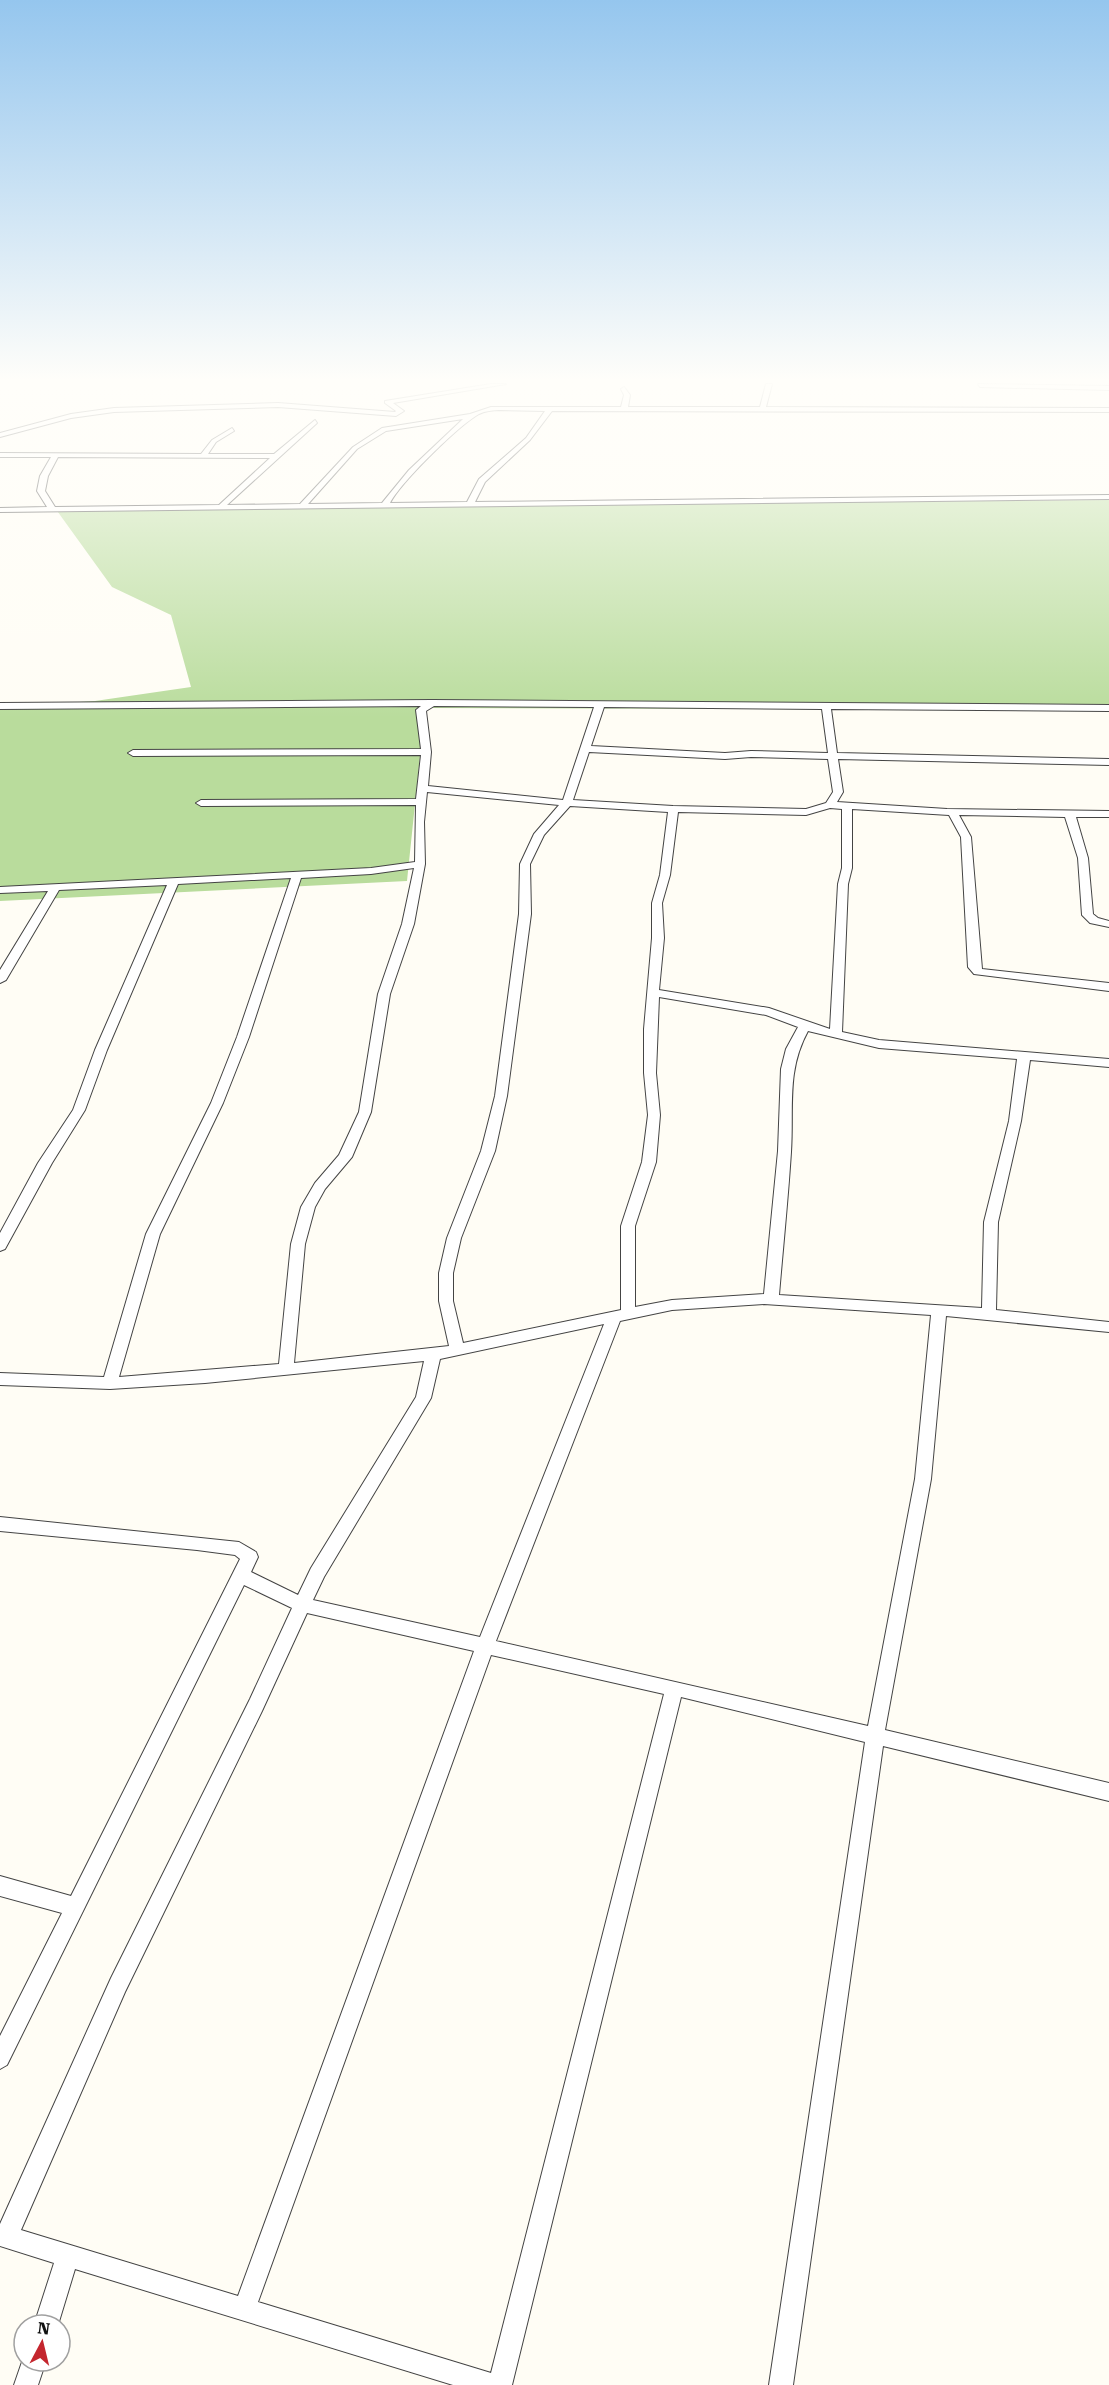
<svg xmlns="http://www.w3.org/2000/svg" width="1109" height="2385" font-family="'Roboto Serif',serif">
  <rect width="100%" height="100%" fill="#fffdf5"/>
  <!-- forest -->
  <path fill="#b9dc9c" d="M1109 500V710L425 708 407 881 0 901V707L95 701 191 687 171 615 112 587 55 508Z"/>
  <g fill="none" stroke-linecap="round" stroke-linejoin="round">
    <!-- minor casing -->
    <g stroke="#444" stroke-width="2">
      <path id="minor" d="M491 384H506L393 403 404 411 396 416 278 407 114 412 71 418 0 437V433L71 414 114 408 278 403 395 412 396 411 385 403V401Z
        M766 384H772L766 407 1109 408V412L552 411 530 440 485 482 475 502 1109 495V499L0 512V508L47 507 37 491 40 476 51 457H0V453L201 454 212 440 232 428 234 431 216 442 208 454H274L315 420 317 423 227 505 300 504 353 447 382 428 470 414 491 407H621L624 395 621 389 624 387 630 395 628 407H760ZM501 410 545 411 526 438 479 479 467 502 390 503C401 482 458 426 479 414 485 411 494 410 501 410ZM463 419 409 470 382 503 308 504 357 449 386 431ZM58 457 270 458 219 505 55 507 45 491 48 476Z
        M978 384 1109 386V390L980 387Z
        M432 700 1109 705V711L831 709 837 753 1109 759V765L838 759 843 792 837 802 947 809 1109 811V817H1076L1088 858 1093 914 1098 918 1109 921V927L1090 923 1082 915 1078 858 1065 817 959 815 971 837 982 969 1109 983V991L974 974 968 967 961 837 949 815 852 809V868L848 884 842 1032 879 1040 1109 1059V1067L1030 1060 1021 1121 998 1222 996 1310 1109 1322V1332L946 1316 931 1479 885 1730 1109 1783V1801L883 1746 793 2385H769L865 1742 681 1697 512 2385H453L75 2269 58 2325H34L54 2263 0 2246V2224L111 1978 250 1699 292 1608 244 1585 7 2065 0 2069V2036L62 1913 0 1896V1876L71 1896 240 1559 235 1555 197 1550 0 1531V1517L239 1542 256 1552 258 1557 251 1572 298 1595 311 1568 416 1397 424 1361 205 1383 110 1389 0 1385V1373L104 1377 146 1234 211 1103 237 1037 291 878 178 884 107 1050 85 1110 52 1163 5 1249 0 1251V1233L38 1163 73 1110 95 1050 167 885 59 890 6 980 0 983V970L48 891 0 893V887L371 868 415 862 416 805 201 806 196 803 201 800 416 799 421 755 133 756 128 753 133 750 421 749 416 710 421 706 0 709V703ZM434 706 594 707 563 800 428 786 431 752 426 711ZM604 707 822 709 828 753 751 751 725 753 591 746ZM589 752 725 759 751 757 828 759 833 792 826 803 806 809 673 806 573 800ZM427 792 559 805 534 834 520 864 519 914 495 1096 481 1151 447 1238 439 1273V1301L449 1346 294 1363 305 1244 315 1207 325 1189 352 1157 371 1112 390 994 414 924 425 864 424 822ZM570 806 668 812 660 875 652 903V938L644 1029V1073L648 1115 642 1162 621 1226V1310L463 1343 453 1301V1273L461 1238 495 1151 507 1096 531 914 530 864 544 835ZM830 808 842 809V868L838 884 830 1029 769 1008 659 990 664 938 662 903 670 875 678 812 806 815ZM414 868 402 924 378 994 359 1112 339 1155 315 1183 301 1207 291 1244 279 1364 119 1377 160 1234 223 1103 249 1037 301 878 371 874ZM659 997 766 1015 798 1027 786 1049 781 1069 778 1151 764 1294 672 1300 635 1307V1226L656 1162 660 1115 656 1073ZM808 1031 879 1048 1017 1059 1009 1121 984 1222 982 1308 779 1295C783 1247 788 1200 791 1152 794 1108 786 1071 808 1031ZM764 1304 931 1315 915 1479 868 1726 496 1641 620 1321 672 1310ZM604 1324 480 1637 313 1600 324 1577 431 1398 440 1359ZM307 1613 474 1651 238 2296 21 2230 125 1992 262 1711ZM491 1655 664 1694 491 2373 258 2302Z
        M24 2356V2361H46L38 2385H14Z"/>
    </g>
    <!-- minor -->
    <use href="#minor" fill="#fff" fill-rule="evenodd"/>
  </g>
  <!-- sky -->
  <linearGradient id="sky" x2="0" y2="1"><stop stop-color="#95c6ee"/><stop offset="0.53" stop-color="#fffefa"/><stop offset="1" stop-color="#fffefa" stop-opacity="0"/></linearGradient>
  <rect width="1109" height="718" fill="url(#sky)"/>
  <!-- north arrow -->
  <g transform="translate(42 2343) rotate(7)"><circle r="28" fill="#ffffff" stroke="#a0a0a0" stroke-width="1.5"/>
  <path d="M0-4.5L10 22L0 15L-10 22Z" fill="#c4262e"/>
  <text y="-9" font-size="16" font-weight="bold" text-anchor="middle" fill="#111111">N</text>
  </g>
</svg>
